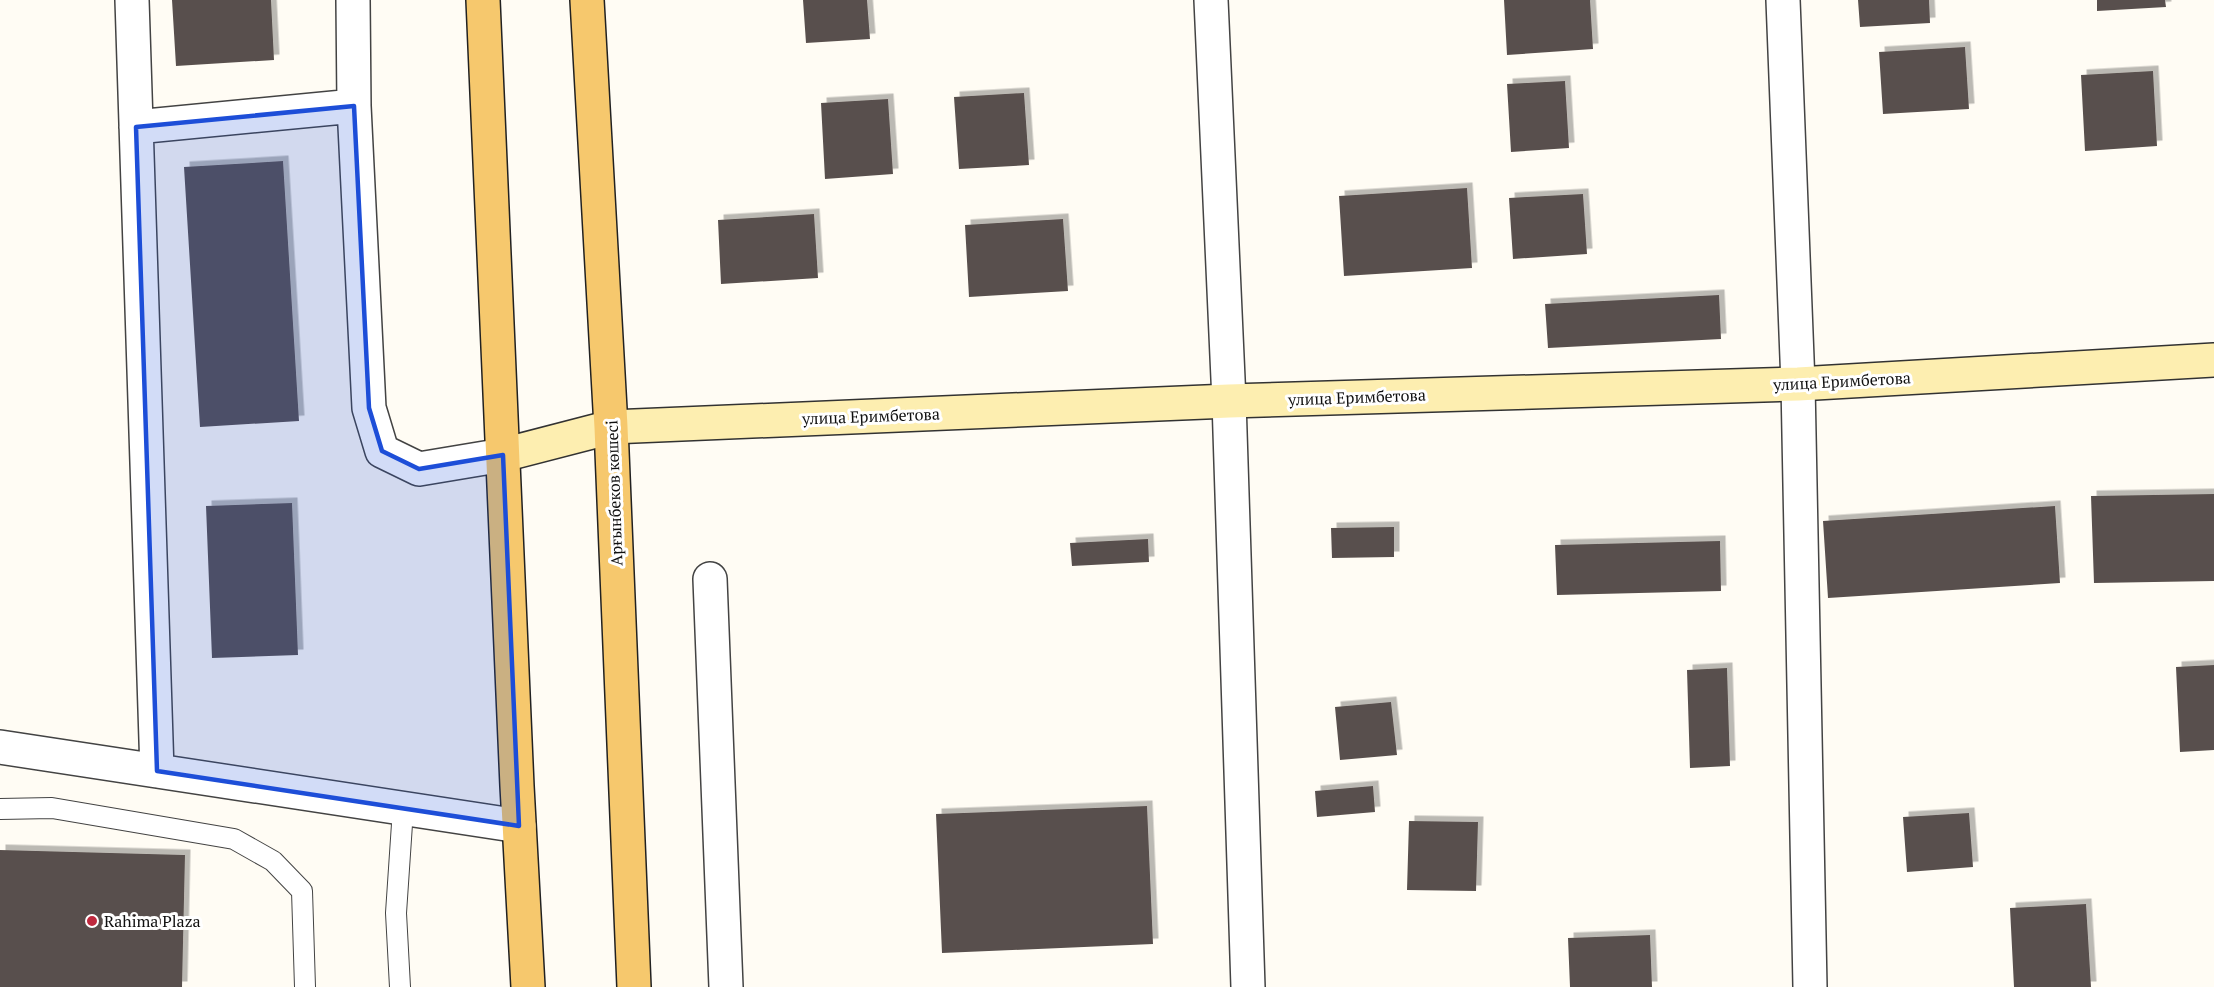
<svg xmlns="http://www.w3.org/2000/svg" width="2214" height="987" font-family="'PT Serif',serif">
  <defs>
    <filter id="shadow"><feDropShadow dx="5.5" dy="-5.5" stdDeviation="0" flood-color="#0004"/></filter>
  </defs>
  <rect width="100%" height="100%" fill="#fffcf4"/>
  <!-- building -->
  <path fill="#59504d" filter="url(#shadow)" d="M172 0H271L274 60 176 66Z
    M803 0H867L870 39 806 43Z
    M1504 0H1590L1593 49 1507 55Z
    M1858 0H1929L1930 23 1860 27Z
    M2097 0H2165L2166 7 2097 11Z
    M1965 47 1969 109 1883 114 1879 52Z
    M2153 71 2157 146 2085 151 2081 75Z
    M1565 81 1569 148 1511 152 1507 84Z
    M1024 93 1029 165 959 169 954 97Z
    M888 99 893 174 825 179 821 103Z
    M283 161 299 421 200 427 184 167Z
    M1467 188 1472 268 1344 276 1339 196Z
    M1583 194 1587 254 1513 259 1509 198Z
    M814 214 818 278 721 284 718 220Z
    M1063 219 1068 291 969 297 965 225Z
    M1719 295 1721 339 1548 348 1545 304Z
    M2214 494V581L2094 583 2091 496Z
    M292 503 298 655 212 658 206 506Z
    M2055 506 2060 583 1828 598 1823 521Z
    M1394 527V557L1332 558 1331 528Z
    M1148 539 1149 562 1072 566 1070 543Z
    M1720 541 1721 591 1557 595 1555 545Z
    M2214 665V750L2180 752 2176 667Z
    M1727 668 1730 766 1690 768 1687 670Z
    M1391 702 1397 755 1340 760 1335 707Z
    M1373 786 1375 812 1317 817 1315 791Z
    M1147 806 1153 944 942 953 936 814Z
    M1969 813 1973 867 1907 872 1903 817Z
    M1409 821 1478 822 1476 891 1407 890Z
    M0 850 185 855 182 987H0Z
    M2086 904 2091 987H2014L2010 908Z
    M1650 935 1652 987H1570L1568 938Z"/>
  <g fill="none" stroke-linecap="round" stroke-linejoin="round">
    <!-- service casing -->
    <g stroke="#434343" stroke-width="22">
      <path id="service" d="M0 809 52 808 234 839 273 861 302 891 305 987
        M400 987 396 913 403 809"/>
    </g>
    <!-- minor casing -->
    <g stroke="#434343" stroke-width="36">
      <path id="minor" d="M132 0 157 771
        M353 0 354 106 369 408 382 451 419 469 503 455
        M1211 0 1229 401 1248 987
        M1783 0 1798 384 1810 987
        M136 127 354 106
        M710 579 726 987
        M0 747 519 826"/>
    </g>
    <!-- secondary casing -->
    <g stroke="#323232" stroke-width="36">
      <path id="secondary" d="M503 455 611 427 1229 401 1798 384 2214 360"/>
    </g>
    <!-- primary casing -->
    <g stroke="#212121" stroke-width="36">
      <path id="primary" d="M483 0 517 786 528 987
        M587 0 611 427 634 987"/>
    </g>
    <!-- service -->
    <use href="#service" stroke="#fff" stroke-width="20"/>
    <!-- minor -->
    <use href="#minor" stroke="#fff" stroke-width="33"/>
    <!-- secondary -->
    <use href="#secondary" stroke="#fdeeb0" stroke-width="33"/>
    <!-- primary -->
    <use href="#primary" stroke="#f6c86d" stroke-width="33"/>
  </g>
  <!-- marked area -->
  <path fill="#1d4ed8" fill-opacity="0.2" stroke="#1d4ed8" stroke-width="4.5" stroke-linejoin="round" d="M354 106 369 408 382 451 419 469 503 455 519 826 157 771 136 127Z"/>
  <!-- markers -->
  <circle fill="#bf293e" stroke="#fff" stroke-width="2" cx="92" cy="921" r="6"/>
  <g text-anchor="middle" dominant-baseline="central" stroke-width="6" stroke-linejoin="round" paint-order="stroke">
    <!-- street labels -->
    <g font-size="16" fill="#101010" stroke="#fff">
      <text transform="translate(1842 381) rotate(-3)">улица Еримбетова</text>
      <text transform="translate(1357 397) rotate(-2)">улица Еримбетова</text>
      <text transform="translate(871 416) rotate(-2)">улица Еримбетова</text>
      <text transform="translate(614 493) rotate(-92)">Арғынбеков көшесі</text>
    </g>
    <!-- poi labels -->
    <g font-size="16" fill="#101010" stroke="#fff" text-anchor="start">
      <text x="104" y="921">Rahima Plaza</text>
    </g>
  </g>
</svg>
